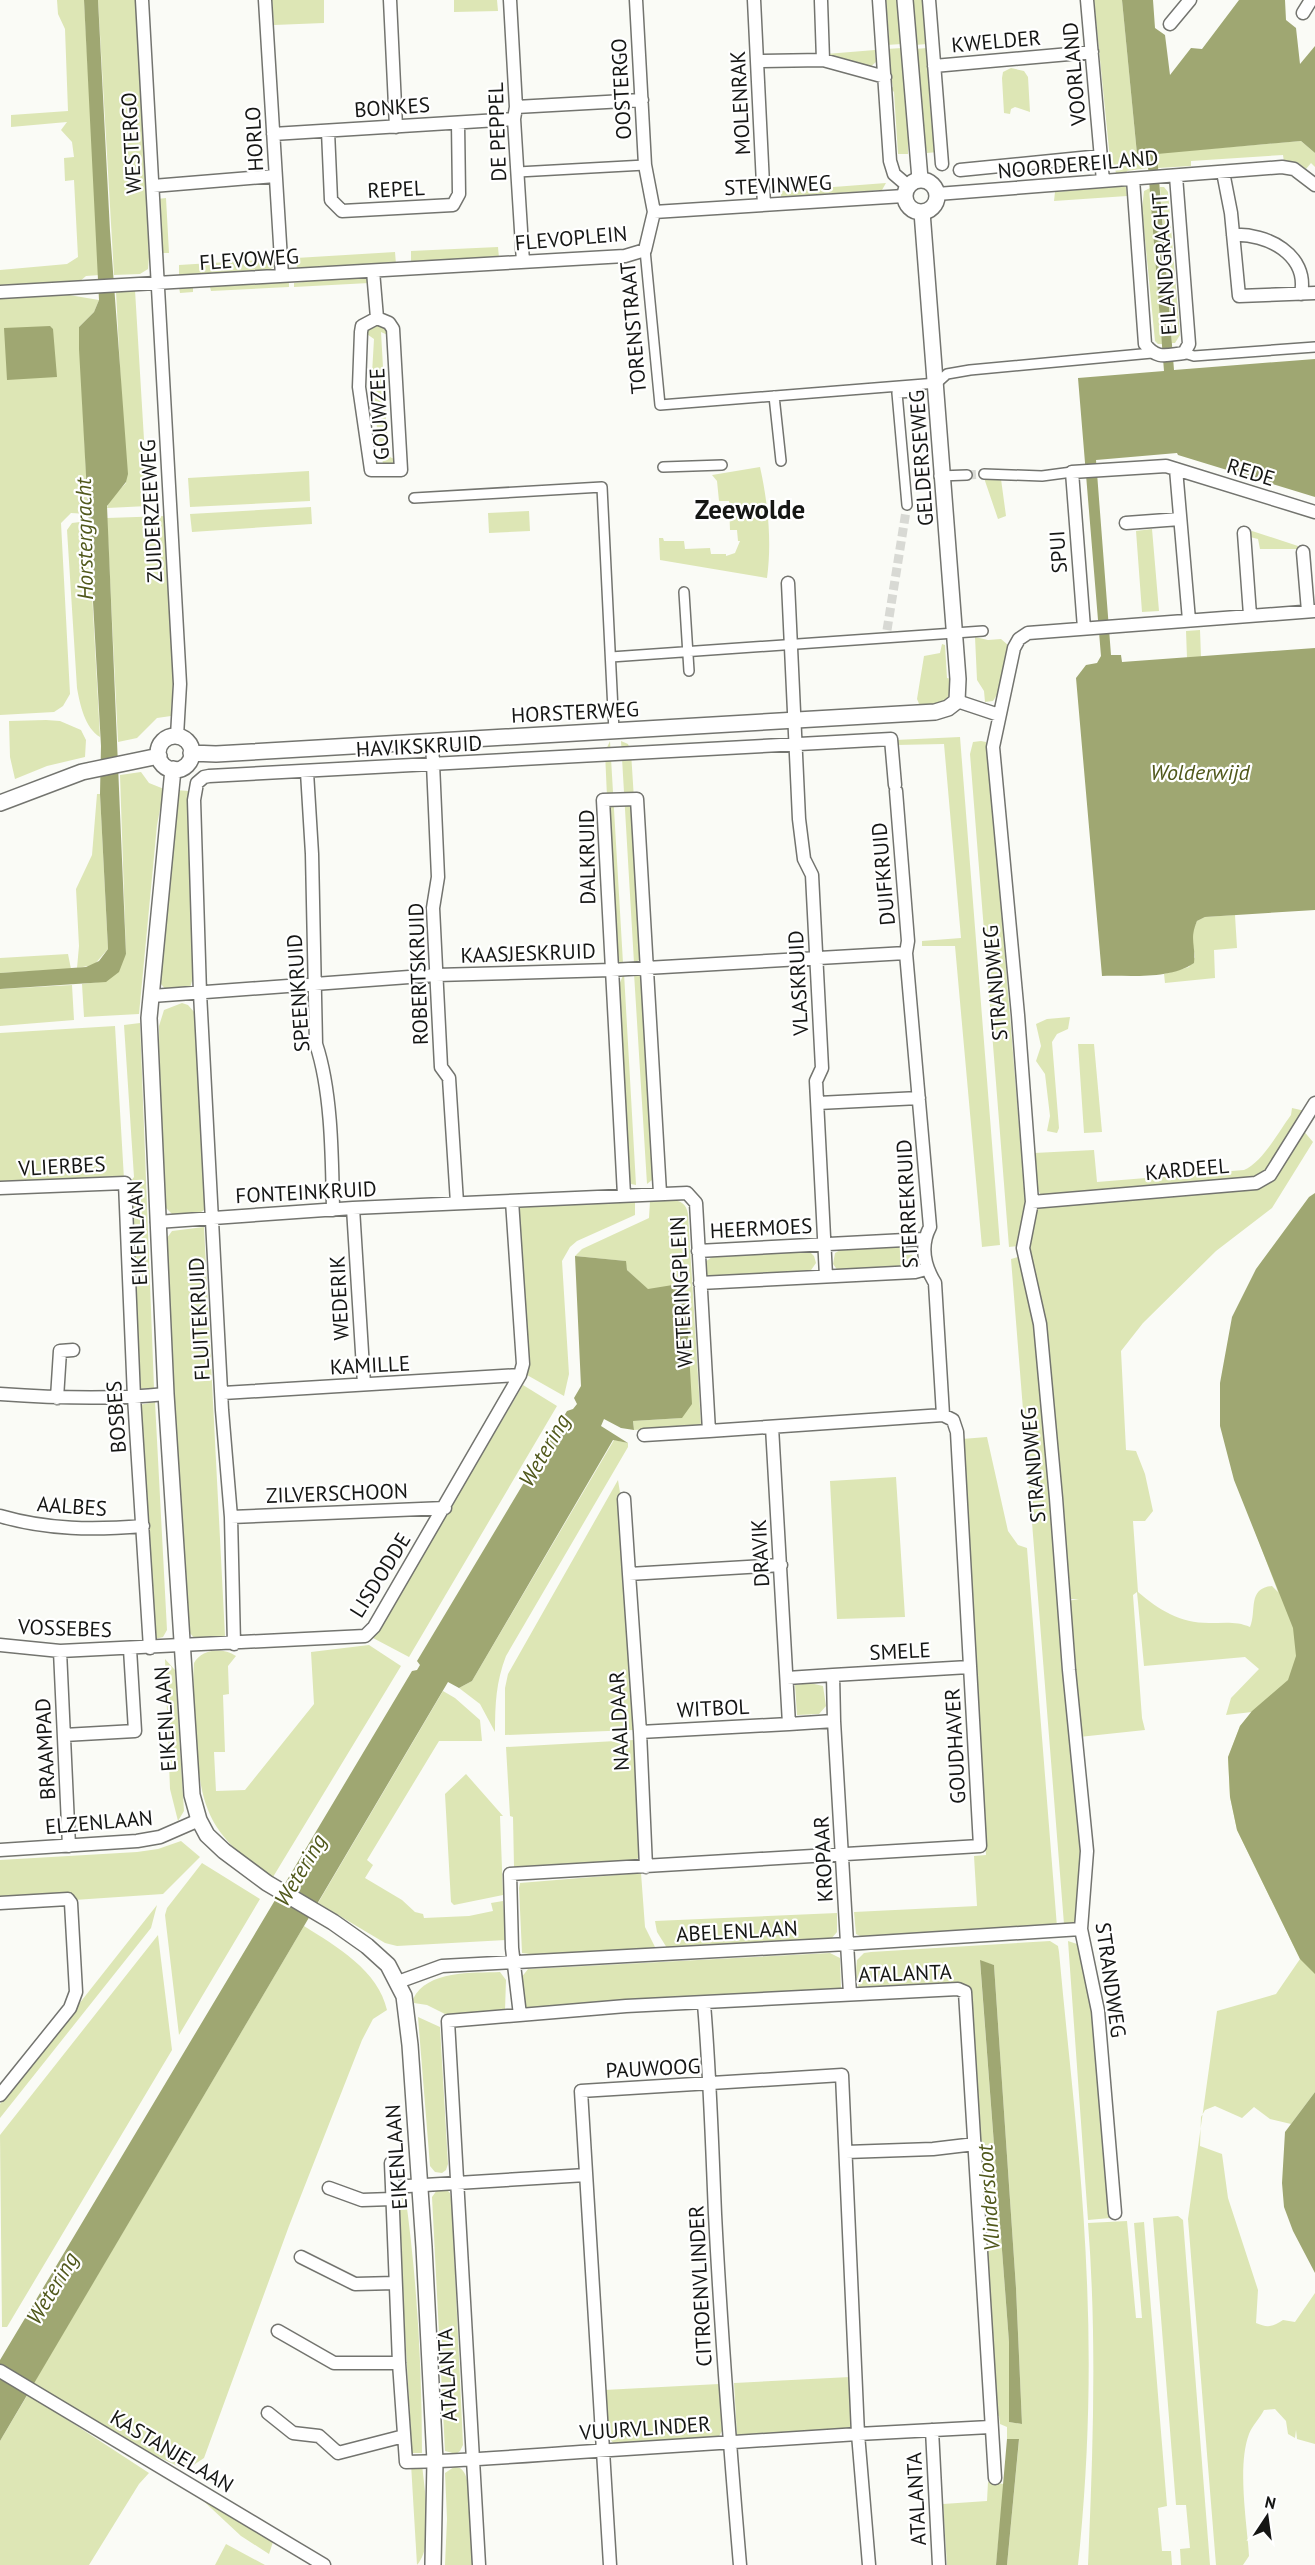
<svg xmlns="http://www.w3.org/2000/svg" width="1315" height="2565" font-family="'PT Sans',sans-serif">
  <rect width="100%" height="100%" fill="#fafbf6"/>
  <!-- green -->
  <path fill="#dde6b5" fill-rule="evenodd" d="M57 0H84L100 275 86 276 79 282 0 287V270L67 264 78 257 74 180 65 181 64 158 74 157 72 142 61 130 67 122 11 127V115L68 111 65 29 58 14Z
    M98 0H136L149 257 148 269 140 274 114 275Z
    M272 0H324V23L274 25Z
    M454 0H497L498 11 454 12Z
    M886 0H899L902 44 886 45 889 38Z
    M911 0H923L927 44 915 45Z
    M1094 0H1122L1137 154H1147L1148 168 1127 171 1126 173H1116L1115 169H1111Z
    M902 48 908 120V154H898L894 92 890 88 893 87 886 49Z
    M927 48 933 92 929 95 933 137 937 140 938 152 927 153 920 116 915 49Z
    M875 50 876 62 869 68 831 61 826 54Z
    M1011 68 1024 71 1028 77 1030 112 1015 107 1011 109 1010 114 1004 113 1002 78 1003 72Z
    M1301 141 1315 153V167L1311 163 1306 169 1297 162H1284L1283 155 1191 161V166L1158 168 1157 153Z
    M886 183 882 190 781 197V191Z
    M1126 186 1127 196 1054 201 1055 192Z
    M1160 187H1164L1168 192 1180 335 1175 343H1172Z
    M1150 188 1162 344H1158L1155 341 1142 209 1144 191Z
    M166 198 169 253H161L157 199Z
    M498 247 499 258 411 263V251Z
    M395 252 396 264 297 269 296 258Z
    M277 259 275 265 269 271 179 276V265Z
    M366 277 369 283 294 287V283L303 282V280Z
    M289 281V287L211 291 210 287 193 288V292L180 293 179 287Z
    M135 290 148 506 107 508 109 501 126 483 116 292Z
    M69 295 99 300 94 312 79 327 88 514 71 513 61 523 70 694 63 706 54 712 0 715V298Z
    M376 322 387 326 390 336 381 332 388 456 398 461V464L377 468 372 460 383 464 371 391 374 339 364 332Z
    M760 467C768 503 772 542 767 578L660 560 659 538H663L664 541H684L685 549 710 548 711 554H726V556L735 553 740 541H738L737 530H730L729 501H719L717 481 712 475Z
    M309 471 310 501 190 507 188 478Z
    M984 478 1001 479 1006 516 998 519Z
    M311 507 312 524 192 532 190 514Z
    M529 511 530 531 489 533 488 513Z
    M166 516 174 666 171 716 157 718 137 738 118 742 107 518Z
    M88 521 100 737C85 728 80 705 77 688L67 530 72 523Z
    M1152 529 1159 611 1142 612 1136 531Z
    M1252 531 1298 546V549H1260L1258 539 1250 537 1249 532Z
    M1200 630 1201 657 1187 658 1186 631Z
    M975 637 988 640 1001 639 1008 645C1010 661 1003 688 993 701L985 702 984 691 977 680Z
    M942 644 945 645 947 678 952 679C950 704 944 706 920 706L917 699 924 656 940 653Z
    M46 720 60 721 81 730 86 740 85 757 47 766 15 779 10 757 9 721Z
    M960 737 1000 1245 982 1247 955 946H922V941L961 938 944 744 896 745 895 740Z
    M610 741 623 963 617 961 614 954 605 752Z
    M621 741 628 744 631 752 644 957 634 963Z
    M981 741 986 742 988 749 1026 1211 1018 1246 1009 1247 970 754 973 742Z
    M141 772 149 783 164 789 157 825 139 1014 84 1017 82 984 106 981 126 954 120 775Z
    M175 790 189 791 194 974 190 988 166 990 161 984V969Z
    M97 794H100L108 949 94 965 77 968 79 946 76 889 92 855Z
    M1235 915 1237 948 1214 950 1215 978 1165 983 1164 974 1189 967 1195 957 1191 935 1197 921 1205 917Z
    M68 954 71 969 0 973V958Z
    M624 973 636 1185 631 1184 627 1175 619 985Z
    M634 973 641 976 645 985 656 1173 652 1180 647 1184Z
    M72 985 74 1020 0 1026V989Z
    M182 1003 188 1005 195 1013 207 1204C204 1218 185 1214 173 1215L165 1207 160 1170 159 1026 164 1010Z
    M1070 1017 1068 1029 1057 1034 1052 1042 1059 1128 1057 1133 1047 1131 1050 1116 1045 1074 1036 1061 1041 1046 1036 1024 1047 1019Z
    M140 1023 154 1388 138 1389 125 1189 134 1177 124 1025Z
    M115 1026 124 1179 0 1185V1033Z
    M1078 1044H1094L1102 1132 1084 1133Z
    M1292 1108 1305 1111 1277 1163 1253 1179 1049 1196 1041 1195 1037 1189 1034 1153 1094 1150 1097 1182 1244 1170C1262 1163 1279 1131 1291 1115Z
    M1302 1129 1313 1142 1272 1208 1216 1251 1143 1323 1121 1351 1126 1450 1136 1451 1145 1474 1153 1511 1145 1521H1133L1138 1592C1159 1610 1180 1623 1209 1623 1224 1623 1237 1621 1250 1627 1257 1611 1247 1588 1272 1586L1278 1592 1231 1468 1315 1438V2092L1291 2124 1270 2119 1254 2107 1242 2118 1215 2106 1205 2110 1201 2117 1200 2146 1222 2154 1228 2198 1258 2290 1256 2323C1267 2328 1273 2327 1283 2320L1295 2322 1315 2293V2444L1297 2439 1296 2430 1295 2438 1288 2434 1286 2421 1275 2409 1264 2410C1260 2418 1252 2426 1249 2434 1237 2466 1247 2523 1249 2556L1243 2565H1216L1188 2219 1217 2011 1276 1994 1300 1959 1237 1830 1230 1797 1228 1758 1240 1726 1252 1712 1226 1715 1231 1698 1259 1669 1245 1657 1144 1666 1137 1592 1133 1595 1142 1718 1145 1730 1079 1737 1067 1601 1079 1599H1066L1025 1249 1034 1206 1258 1186Z
    M670 1199C681 1201 686 1203 688 1214L701 1425 634 1430 633 1421 681 1418 647 1289 627 1270 625 1261 575 1256 582 1249 649 1218 650 1201Z
    M635 1201V1215L577 1241 570 1247 562 1261 569 1374 564 1396 527 1375 519 1207Z
    M204 1227 225 1636 196 1640 189 1632 176 1456 167 1238 172 1231Z
    M902 1246 910 1250 913 1257 907 1267 838 1271 833 1264 835 1253 842 1249Z
    M809 1251 814 1256 816 1263 809 1273 708 1277 705 1273V1262L712 1257Z
    M1018 1257 1037 1331 1067 1717 1082 1850 1076 1922 1064 1924 1011 1259Z
    M523 1385 557 1406 409 1657 373 1638Z
    M155 1402 167 1630 163 1637 155 1639 152 1633 139 1405Z
    M987 1437 1008 1531 1018 1545 1027 1548 1057 1927 864 1938 856 1934 854 1912 977 1906 974 1856 986 1855 962 1439Z
    M614 1440 628 1443V1447L506 1656C496 1682 495 1704 495 1732L480 1704 459 1688 472 1681Z
    M896 1477 905 1617 837 1619 830 1481Z
    M618 1480 621 1499 633 1730 505 1735V1688L508 1674Z
    M369 1645 401 1666 273 1877C208 1836 199 1807 196 1732 195 1710 192 1686 194 1663 202 1649 222 1647 236 1656L228 1666 229 1694 223 1695 225 1752H214L216 1791 245 1790 314 1704 311 1652Z
    M165 1659 175 1670 184 1811 178 1821 170 1789Z
    M810 1683 823 1686 826 1706 819 1714 797 1715 795 1685Z
    M443 1691 455 1698 480 1720 482 1741H439L367 1860 373 1865 365 1878 402 1900 415 1912 423 1914 424 1918 469 1916 493 1911 491 1903 503 1901 506 1940 397 1946 385 1943 318 1903Z
    M634 1740 639 1857 636 1860 514 1867 513 1817 510 1816 506 1747Z
    M466 1774 503 1816H500L503 1895 454 1905 451 1902 445 1794Z
    M181 1841 200 1857 163 1894 74 1900V1896L0 1900V1860L137 1852 158 1849Z
    M202 1863 260 1899 179 2035 165 1915 167 1908Z
    M641 1873 645 1927 656 1949 537 1955 522 1953 519 1888 520 1883Z
    M157 1905 151 1928 0 2118V2104Z
    M837 1913V1932L831 1939 825 1940 667 1948 657 1932 655 1921Z
    M304 1926C337 1947 378 1970 387 2010L373 2019 362 2040 289 2226 204 2458 186 2470 135 2446 33 2384Z
    M158 1935 172 2050 7 2327H2L0 2135Z
    M1050 1941 1058 1946 1059 1952C1069 2062 1083 2172 1087 2283 1091 2377 1088 2471 1078 2565H1007L1019 2440 1007 2439V2427L1000 2424 999 2416 996 2415 969 1988 862 1992C855 1984 856 1970 857 1960L864 1953 871 1952ZM980 1961 994 1965 1016 2288 1022 2424 1009 2422V2342Z
    M1068 1941 1077 1944 1093 2013 1110 2218 1088 2220Z
    M830 1953 840 1958 841 1989 530 2010C520 2002 522 1989 521 1978L528 1969Z
    M500 1972 506 1980 505 2011 449 2016 427 2005 414 2003 413 1999C427 1970 473 1973 500 1972Z
    M418 2017 440 2027 448 2164 446 2170 442 2173 435 2172 430 2166Z
    M437 2190H447L450 2193 452 2206 463 2445 460 2451 456 2454 445 2451 432 2197Z
    M405 2193C417 2279 422 2366 422 2453H412L397 2195Z
    M1178 2216 1183 2220 1210 2565H1181L1180 2549 1190 2548 1186 2505H1176L1153 2218Z
    M1127 2221 1136 2318H1142L1134 2223 1144 2222 1167 2506 1158 2508 1162 2551H1171L1172 2565H1088C1093 2450 1097 2339 1088 2223Z
    M850 2377 852 2430 739 2438 737 2435 734 2383Z
    M719 2384 722 2431 718 2438 615 2445 608 2437 604 2390Z
    M28 2394 149 2473 139 2484 89 2565H0V2441Z
    M422 2463C424 2490 435 2545 417 2565L411 2464Z
    M454 2467C459 2467 462 2468 465 2474 472 2489 472 2545 474 2565H445L447 2519 445 2473Z
    M988 2482 1004 2484 996 2565H947L943 2504 987 2501Z
    M196 2494 270 2537 273 2542 269 2554 241 2536Z
    M226 2544 265 2565H215Z"/>
  <!-- water -->
  <path fill="#9fa772" d="M84 0H98L110 231 128 474 126 482 107 506 126 954 119 972 106 982 0 989V973L86 967 99 961 108 949 100 794 101 746 79 349V327L94 312 99 300Z
    M1122 0H1153L1155 28 1165 35 1170 75 1191 48 1202 49 1239 0H1285L1286 20 1296 28 1300 64 1315 46V153L1301 141 1157 154 1174 370 1315 359V497L1178 455 1177 453 1096 460 1111 655H1121L1122 662 1315 648V910L1205 917 1197 921C1189 940 1196 945 1194 963 1169 980 1131 975 1102 976L1076 678 1086 665 1097 663 1101 656 1078 378 1164 371 1147 154H1137Z
    M50 326 53 329 57 377 7 380 4 328Z
    M1315 1193V1974L1300 1959 1237 1830 1230 1797 1228 1757 1240 1726 1252 1711 1288 1680 1296 1656 1293 1628 1234 1480 1220 1426V1383L1232 1317 1256 1269 1309 1197Z
    M575 1256 626 1261 627 1270 648 1289 685 1283 692 1404 682 1418 633 1421 634 1430 621 1428 604 1419 601 1426 628 1443 613 1440 472 1681 459 1688 448 1682 0 2441V2360L412 1671 417 1670 420 1665 417 1661 567 1411 573 1409 577 1404 574 1398 581 1386Z
    M980 1960 994 1965 1016 2288 1022 2424 1009 2422V2342Z
    M1315 2092V2273L1293 2231 1284 2207 1282 2183 1285 2132Z
    M1007 2439H1019L1007 2565H996Z"/>
  <g fill="none" stroke-linecap="round" stroke-linejoin="round">
    <!-- pedestrian-tunnel -->
    <path stroke="#d8d9d4" stroke-width="9" stroke-dasharray="9 4.5" stroke-linecap="butt" d="M967 475 984 474
      M887 630 907 505"/>
    <!-- pedestrian casing -->
    <g stroke="#73746f" stroke-width="12">
      <path id="pedestrian" d="M518 172 645 165
        M645 250 660 405 937 383 947 374 970 370 1152 353
        M1184 353 1194 356 1315 347
        M774 396 781 461
        M663 467 722 465
        M984 474 1042 476 1072 472
        M939 476 967 475
        M414 498 602 487 614 731
        M907 505 897 393 917 392 918 385
        M684 592 689 671
        M611 657 983 631"/>
    </g>
    <!-- minor casing -->
    <g stroke="#73746f" stroke-width="15">
      <path id="minor" d="M142 0 180 684 177 736
        M265 0 282 276
        M390 0 396 127
        M510 0 516 107 514 119 523 262
        M754 0 764 205
        M879 0 890 161 894 174 908 186
        M929 0 942 164
        M1087 0 1103 181
        M821 1 823 60
        M1303 13 1311 0
        M1170 24 1190 0
        M757 61 823 60 885 77
        M934 66 1092 52
        M516 107 642 100
        M328 131 331 200 342 211 453 205 459 194 458 123
        M273 134 514 119
        M960 170 1101 156
        M1223 172 1231 213 1239 296 1315 293
        M1133 179 1145 344C1157 360 1166 355 1184 353L1189 344 1176 176
        M153 186 275 176
        M937 194 1282 167 1294 169 1315 185
        M654 212 904 196
        M1233 235C1266 233 1309 254 1301 294
        M373 271 377 318
        M0 292 625 256 645 250 654 212 645 165 636 0
        M377 318 389 323 393 329 401 470H371L359 387 361 332 362 326Z
        M1176 469 1189 620
        M1126 523 1180 519
        M1244 533 1250 615
        M1303 552 1308 611
        M788 583 799 819 804 859 812 875 822 1068 816 1081 826 1276
        M1084 628 1072 472 1166 466 1315 512
        M957 701 999 715
        M432 741 438 877 433 908 441 1067 449 1078 457 1203
        M307 772 312 854 316 1044C332 1092 332 1159 333 1210
        M896 791 908 941 906 953 930 1227C920 1246 924 1265 935 1283L943 1415
        M152 996 436 975 611 970 906 953
        M818 1103 919 1098
        M0 1188 125 1183 134 1397 150 1648
        M624 1195 603 800 637 799 660 1193
        M1032 1202 1256 1183 1270 1175 1315 1103
        M353 1208 364 1384
        M157 1222 353 1208 687 1193 696 1203 709 1431 644 1435
        M698 1251 924 1239
        M700 1283 915 1272 926 1269
        M223 1393 520 1375
        M0 1394C55 1398 110 1400 166 1394
        M57 1398 60 1351 73 1350
        M772 1427 789 1724 834 1721 833 1675 787 1678
        M624 1499 629 1574
        M0 1516C48 1530 94 1530 143 1526
        M231 1517 445 1508
        M234 1644 231 1517 222 1410 200 993 194 800 197 783 204 777 209 776 891 739 895 785
        M0 1645 60 1651 365 1636 374 1627 520 1375 523 1364 512 1201
        M60 1651 69 1846
        M833 1675 969 1667
        M834 1721 850 1994
        M640 1732 789 1724
        M64 1735 135 1731 130 1649
        M0 1850 137 1841 160 1837 199 1820
        M646 1867 640 1732 629 1574 781 1565
        M0 1903 68 1899 71 1903 76 1992 70 2008 0 2095
        M398 1982 442 1966 847 1944 1081 1929
        M704 2004C710 2074 712 2144 715 2214 721 2331 730 2448 740 2565
        M520 2015 512 1948 510 1874 980 1846 957 1432 953 1420 943 1415 709 1431
        M846 2152 933 2149 975 2144
        M391 2163 392 2187
        M586 2175 392 2187 399 2363 406 2462C464 2461 522 2456 580 2452 673 2446 765 2440 858 2434L842 2075 581 2091 610 2565
        M329 2188 362 2200 392 2199
        M1115 2213 1098 2011 1081 1929 1087 1851 1069 1670 1056 1498 1040 1324 1023 1248 1032 1202 1018 1015 993 747 1014 648 1019 639 1028 633 1315 611
        M301 2257 355 2284 395 2283
        M278 2331 334 2363H399
        M0 2371 324 2565
        M268 2413 293 2433 319 2436 338 2453 404 2436
        M932 2430 939 2565
        M479 2565 448 2021 626 2006 958 1989 965 1992 995 2478
        M869 2565 858 2434 990 2427"/>
    </g>
    <!-- tertiary casing -->
    <g stroke="#73746f" stroke-width="18">
      <path id="tertiary" d="M905 0 920 179
        M905 196a16 16 0 1 1 32 0a16 16 0 1 1-32 0Z
        M158 753a17 17 0 1 1 34 0a17 17 0 1 1-34 0Z
        M191 753 216 754 935 712 948 708 957 701 958 679 922 212
        M173 769 149 1018 166 1394 192 1795 199 1820 207 1835 224 1851 267 1883 333 1922 367 1946 388 1965 404 1996 410 2045 424 2247 435 2461 433 2565
        M0 803 82 772 159 756"/>
    </g>
    <!-- pedestrian -->
    <use href="#pedestrian" stroke="#fff" stroke-width="9"/>
    <!-- minor -->
    <use href="#minor" stroke="#fff" stroke-width="12"/>
    <!-- tertiary -->
    <use href="#tertiary" stroke="#fff" stroke-width="15"/>
  </g>
  <g text-anchor="middle" dominant-baseline="central" stroke-width="4.5" stroke-linejoin="round" paint-order="stroke">
    <!-- street labels -->
    <g font-size="21" fill="#151614" stroke="#fff">
      <text transform="translate(996 41) rotate(-5)">KWELDER</text>
      <text transform="translate(1074 74) rotate(-95)">VOORLAND</text>
      <text transform="translate(621 89) rotate(-93)">OOSTERGO</text>
      <text transform="translate(740 103) rotate(-93)">MOLENRAK</text>
      <text transform="translate(392 107) rotate(-4)">BONKES</text>
      <text transform="translate(497 132) rotate(-92)">DE PEPPEL</text>
      <text transform="translate(254 139) rotate(-93)">HORLO</text>
      <text transform="translate(131 143) rotate(-93)">WESTERGO</text>
      <text transform="translate(1078 164) rotate(-5)">NOORDEREILAND</text>
      <text transform="translate(778 185) rotate(-3)">STEVINWEG</text>
      <text transform="translate(396 189) rotate(-3)">REPEL</text>
      <text transform="translate(571 238) rotate(-5)">FLEVOPLEIN</text>
      <text transform="translate(249 259) rotate(-4)">FLEVOWEG</text>
      <text transform="translate(1164 264) rotate(-94)">EILANDGRACHT</text>
      <text transform="translate(633 328) rotate(-95)">TORENSTRAAT</text>
      <text transform="translate(379 414) rotate(-93)">GOUWZEE</text>
      <text transform="translate(921 458) rotate(-94)">GELDERSEWEG</text>
      <text transform="translate(1251 472) rotate(17)">REDE</text>
      <text transform="translate(151 511) rotate(-93)">ZUIDERZEEWEG</text>
      <text transform="translate(1058 552) rotate(-94)">SPUI</text>
      <text transform="translate(575 712) rotate(-3)">HORSTERWEG</text>
      <text transform="translate(419 746) rotate(-3)">HAVIKSKRUID</text>
      <text transform="translate(587 857) rotate(-91)">DALKRUID</text>
      <text transform="translate(883 874) rotate(-95)">DUIFKRUID</text>
      <text transform="translate(528 953) rotate(-2)">KAASJESKRUID</text>
      <text transform="translate(418 974) rotate(-92)">ROBERTSKRUID</text>
      <text transform="translate(798 983) rotate(-93)">VLASKRUID</text>
      <text transform="translate(995 983) rotate(-95)">STRANDWEG</text>
      <text transform="translate(298 993) rotate(-94)">SPEENKRUID</text>
      <text transform="translate(62 1166) rotate(-3)">VLIERBES</text>
      <text transform="translate(1187 1169) rotate(-5)">KARDEEL</text>
      <text transform="translate(306 1192) rotate(-3)">FONTEINKRUID</text>
      <text transform="translate(907 1204) rotate(-93)">STERREKRUID</text>
      <text transform="translate(761 1228) rotate(-3)">HEERMOES</text>
      <text transform="translate(137 1233) rotate(-93)">EIKENLAAN</text>
      <text transform="translate(681 1292) rotate(-93)">WETERINGPLEIN</text>
      <text transform="translate(339 1298) rotate(-93)">WEDERIK</text>
      <text transform="translate(199 1319) rotate(-93)">FLUITEKRUID</text>
      <text transform="translate(370 1365) rotate(-3)">KAMILLE</text>
      <text transform="translate(116 1417) rotate(-94)">BOSBES</text>
      <text transform="translate(1033 1465) rotate(-95)">STRANDWEG</text>
      <text transform="translate(337 1493) rotate(-2)">ZILVERSCHOON</text>
      <text transform="translate(72 1506) rotate(4)">AALBES</text>
      <text transform="translate(760 1553) rotate(-93)">DRAVIK</text>
      <text transform="translate(380 1575) rotate(-58)">LISDODDE</text>
      <text transform="translate(65 1628) rotate(2)">VOSSEBES</text>
      <text transform="translate(900 1651) rotate(-3)">SMELE</text>
      <text transform="translate(713 1708) rotate(-3)">WITBOL</text>
      <text transform="translate(165 1719) rotate(-94)">EIKENLAAN</text>
      <text transform="translate(619 1721) rotate(-93)">NAALDAAR</text>
      <text transform="translate(955 1746) rotate(-93)">GOUDHAVER</text>
      <text transform="translate(45 1749) rotate(-93)">BRAAMPAD</text>
      <text transform="translate(99 1822) rotate(-5)">ELZENLAAN</text>
      <text transform="translate(823 1859) rotate(-93)">KROPAAR</text>
      <text transform="translate(737 1931) rotate(-3)">ABELENLAAN</text>
      <text transform="translate(905 1973) rotate(-2)">ATALANTA</text>
      <text transform="translate(1111 1980) rotate(82)">STRANDWEG</text>
      <text transform="translate(653 2068) rotate(-3)">PAUWOOG</text>
      <text transform="translate(396 2157) rotate(-94)">EIKENLAAN</text>
      <text transform="translate(700 2286) rotate(-93)">CITROENVLINDER</text>
      <text transform="translate(447 2375) rotate(-93)">ATALANTA</text>
      <text transform="translate(645 2428) rotate(-4)">VUURVLINDER</text>
      <text transform="translate(172 2451) rotate(31)">KASTANJELAAN</text>
      <text transform="translate(916 2499) rotate(-93)">ATALANTA</text>
    </g>
    <!-- water labels -->
    <g font-size="22" font-style="italic" fill="#50581b" stroke="#fff">
      <text transform="translate(84 539) rotate(-91)">Horstergracht</text>
      <text x="1200" y="772">Wolderwijd</text>
      <text transform="translate(544 1450) rotate(-60)">Wetering</text>
      <text transform="translate(300 1870) rotate(-59)">Wetering</text>
      <text transform="translate(988 2198) rotate(-94)">Vlindersloot</text>
      <text transform="translate(52 2288) rotate(-59)">Wetering</text>
    </g>
    <!-- district labels -->
    <g font-size="27" font-weight="bold" fill="#151614" stroke="#fff">
      <text x="750" y="509">Zeewolde</text>
    </g>
  </g>
  <!-- north arrow -->
  <g transform="translate(1267 2517) rotate(13)" stroke="#ffffff" stroke-width="4.5" paint-order="stroke">
  <path d="M0-4.5L10 22L0 15L-10 22Z" fill="#151614"/>
  <text y="-9" font-size="16" font-weight="bold" text-anchor="middle" fill="#151614">N</text>
  </g>
</svg>
